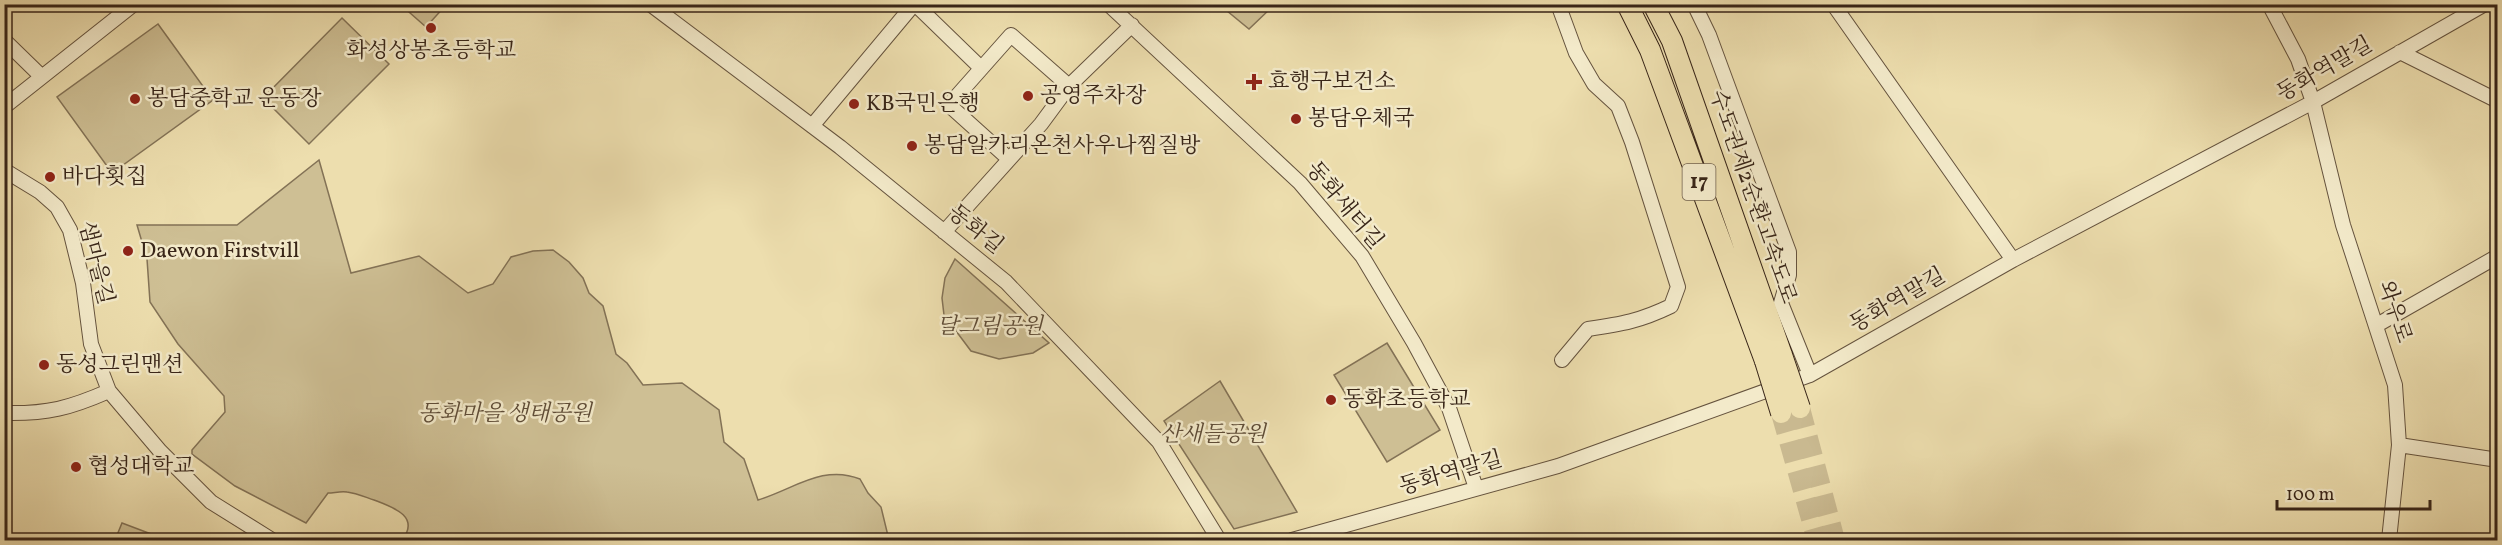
<svg xmlns="http://www.w3.org/2000/svg" width="2502" height="545" font-family="Vollkorn,'Noto Serif KR',serif">
  <rect width="100%" height="100%" fill="#eddeae"/>
  <filter id="stains"><feTurbulence type="fractalNoise" baseFrequency=".00333" numOctaves="4"/><feColorMatrix values="0 0 0 0 .2 0 0 0 0 .09 0 0 0 0 .02 0 0 0 .5 -.17"/></filter>
  <radialGradient id="worn" r=".72"><stop offset=".6" stop-color="#630" stop-opacity="0"/><stop offset="1" stop-color="#630" stop-opacity=".3"/></radialGradient>
  <!-- green -->
  <path fill="#cebf94" stroke="#837256" stroke-width="1.5" d="M401 5H446L426 27Z
    M1222 5V4L1274 5 1249 29 1221 6Z
    M342 18 389 64 309 144 263 98Z
    M158 24 213 100 112 173 57 97Z
    M319 160 351 273 419 256 468 293 493 284 511 257 533 251 553 250 569 262 583 278 589 293 603 306 616 354 627 363 643 385 682 383 719 410 724 442 744 459 758 500C794 489 823 464 860 479L868 493 881 507 889 540H402C421 516 392 507 374 500 365 497 356 493 347 492 340 491 334 493 328 493L306 523 235 486 192 454V450L225 412 224 396 178 344 150 302 147 259 137 225H237Z
    M955 259 1049 343 1033 353 999 359 971 351 944 315 942 298 945 278Z
    M1387 343 1440 430 1387 462 1334 375Z
    M1220 381 1297 512 1234 529 1164 421Z
    M122 523 167 540H115Z"/>
  <g fill="none" stroke-linecap="round" stroke-linejoin="round">
    <!-- highway-tunnel -->
    <path stroke="#c9b990" stroke-width="20" stroke-dasharray="20 10" stroke-linecap="butt" d="M1800 408 1835 540
      M1781 413 1817 540"/>
    <!-- minor casing -->
    <g stroke="#65533e" stroke-width="16">
      <path id="minor" d="M650 4 840 147 1006 282 1159 442 1219 540
        M915 4 981 68
        M1108 4 1300 183 1362 256 1414 343 1449 408 1476 488
        M1558 4 1576 53 1594 84 1618 106 1632 142 1678 287 1671 306C1640 321 1622 324 1588 329L1562 360
        M1694 4 1709 35 1789 252V275L1781 303 1810 375
        M1833 4 2013 260
        M2269 4 2298 59 2313 102 2343 225 2395 385 2399 445 2389 540
        M4 40 41 76
        M2400 52 2498 101
        M4 107 134 4
        M812 126 914 4
        M1009 159 949 105 1011 35 1069 86
        M4 170 40 192 57 207 70 230 83 283 91 344 109 391 160 451 211 502 272 540
        M944 232 1041 124 1069 86 1132 25
        M2377 325 2498 256
        M4 413C48 414 70 408 109 391
        M2399 445 2498 460
        M1292 540 1558 466 1810 375 2013 260 2313 102 2485 4"/>
    </g>
    <!-- highway casing -->
    <g stroke="#382518" stroke-width="22">
      <path id="highway" d="M1627 4 1650 50 1765 361
        M1653 4 1672 41 1782 355"/>
    </g>
    <!-- minor -->
    <use href="#minor" stroke="#f3eaca" stroke-width="14"/>
    <!-- highway -->
    <use href="#highway" stroke="#eddeae" stroke-width="20"/>
    <!-- highway-bridge casing -->
    <g stroke="#382518" stroke-width="22" stroke-linecap="butt">
      <path id="highway-bridge" d="M1782 355 1800 408
        M1765 361 1781 413"/>
    </g>
    <!-- highway-bridge -->
    <use href="#highway-bridge" stroke="#eddeae" stroke-width="20"/>
  </g>
  <!-- markers -->
  <g fill="#8f2418" stroke="#f3eaca" stroke-width="2">
    <circle cx="431" cy="28" r="6"/>
    <path d="M1251 73h6v6h6v6h-6v6h-6v-6h-6v-6h6z"/>
    <circle cx="1028" cy="96" r="6"/>
    <circle cx="135" cy="99" r="6"/>
    <circle cx="854" cy="104" r="6"/>
    <circle cx="1296" cy="119" r="6"/>
    <circle cx="912" cy="146" r="6"/>
    <circle cx="50" cy="177" r="6"/>
    <circle cx="128" cy="251" r="6"/>
    <circle cx="44" cy="365" r="6"/>
    <circle cx="1331" cy="400" r="6"/>
    <circle cx="76" cy="467" r="6"/>
  </g>
  <g text-anchor="middle" dominant-baseline="central" stroke-width="5" stroke-linejoin="round" paint-order="stroke">
    <!-- shield labels -->
    <rect fill="#f3eaca" stroke="#70604d" stroke-width="1.5" x="1682.5" y="164" width="33" height="36" rx="4.5"/>
    <g font-size="21" font-weight="bold" fill="#382518">
      <text x="1699" y="182">17</text>
    </g>
    <!-- poi labels -->
    <g font-size="22" fill="#382518" stroke="#f3eaca" text-anchor="start">
      <text x="431" y="51" text-anchor="middle">화성상봉초등학교</text>
      <text x="1268" y="82">효행구보건소</text>
      <text x="1040" y="96">공영주차장</text>
      <text x="147" y="99">봉담중학교 운동장</text>
      <text x="866" y="104">KB국민은행</text>
      <text x="1308" y="119">봉담우체국</text>
      <text x="924" y="146">봉담알카리온천사우나찜질방</text>
      <text x="62" y="177">바다횟집</text>
      <text x="140" y="251">Daewon Firstvill</text>
      <text x="56" y="365">동성그린맨션</text>
      <text x="1343" y="400">동화초등학교</text>
      <text x="88" y="467">협성대학교</text>
    </g>
    <!-- street labels -->
    <g font-size="22" fill="#382518" stroke="#f3eaca">
      <text transform="translate(2325 70) rotate(-30)">동화역말길</text>
      <text transform="translate(1752 197) rotate(71)">수도권제2순환고속도로</text>
      <text transform="translate(1344 206) rotate(50)">동화새터길</text>
      <text transform="translate(975 230) rotate(39)">동화길</text>
      <text transform="translate(95 263) rotate(76)">샘마을길</text>
      <text transform="translate(1898 301) rotate(-30)">동화역말길</text>
      <text transform="translate(2394 312) rotate(72)">와우로</text>
      <text transform="translate(1451 474) rotate(-16)">동화역말길</text>
    </g>
    <!-- park labels -->
    <g font-size="22" font-style="italic" fill="#5e4c37" stroke="#f3eaca">
      <text x="990" y="327">달그림공원</text>
      <text x="505" y="414">동화마을 생태공원</text>
      <text x="1213" y="435">산새들공원</text>
    </g>
  </g>
  <!-- margin -->
  <rect width="2502" height="545" fill="none" stroke="#eddeae" stroke-width="24"/>
  <rect x="6" y="6" width="2490" height="533" fill="none" stroke="#382518" stroke-width="3"/>
  <rect x="12" y="12" width="2478" height="521" fill="none" stroke="#382518" stroke-width="1.5"/>
  <!-- scale -->
  <path d="M2277 500v9h153v-9" fill="none" stroke="#382518" stroke-width="3"/>
  <text x="2286" y="500" font-size="18" fill="#382518" stroke="#f3eaca" stroke-width="4.5" paint-order="stroke">100 m</text>
  <rect width="100%" height="100%" filter="url(#stains)"/>
  <rect width="100%" height="100%" fill="url(#worn)"/>
</svg>
